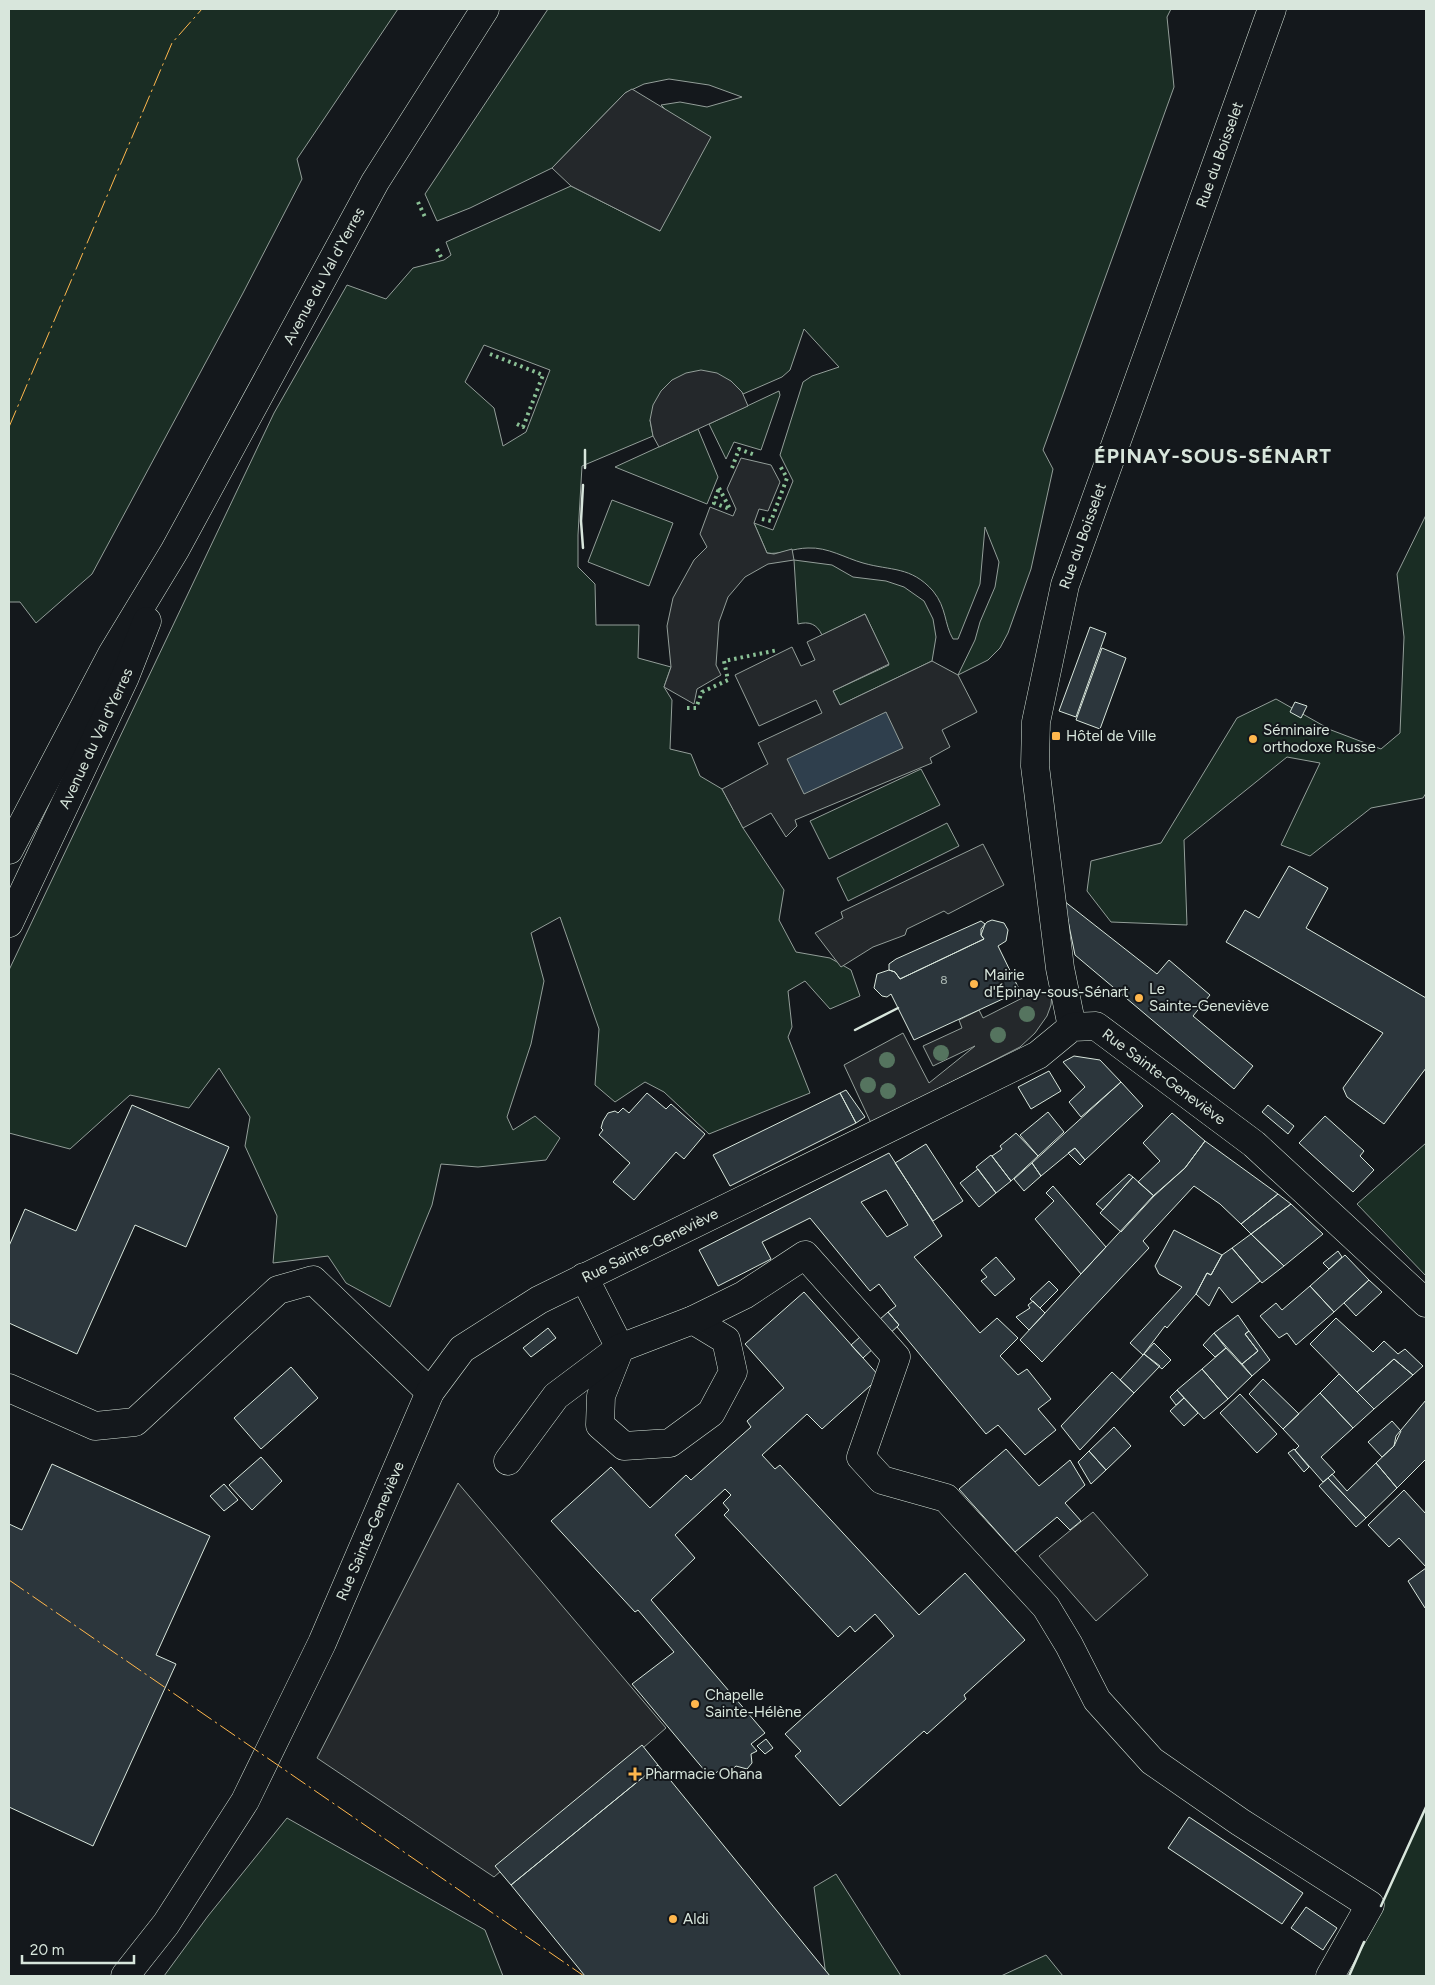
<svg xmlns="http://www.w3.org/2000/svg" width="1435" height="1985" font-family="Figtree,sans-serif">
  <rect width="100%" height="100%" fill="#14181c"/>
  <!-- green -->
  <path fill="#1a2d24" stroke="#939e99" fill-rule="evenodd" d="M9 9H398L297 159 302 179 243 293 92 574 36 623 20 602H9Z
    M548 9H1171L1167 17 1174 87 1043 450 1053 469 1031 569 1008 633 1000 648 988 660 958 675 975 640 980 622 995 587 999 562 985 527 980 584 958 639H953C944 624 947 608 933 591 911 566 891 571 863 563 845 558 828 547 808 548 794 548 780 555 767 553L754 523 773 530 793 481 780 455 803 382 812 376 839 367 804 329 790 370 782 377 743 394 731 381 650 420 653 436 582 466 578 535V567L595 584 596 625H639L638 658 671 667 664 687 672 700 670 749 691 754 700 776 722 789 743 828 784 890 779 920 796 952 830 958 851 970 860 996 830 1009 805 981 788 991 792 1027 788 1037 810 1093 709 1134 664 1092 645 1082 615 1102 595 1085 599 1029 560 917 531 933 544 981 531 1044 507 1117 513 1130 535 1116 560 1138 546 1160 478 1167 441 1164 432 1205 390 1307 346 1283 328 1256 273 1263 277 1216 245 1146 250 1117 219 1068 189 1108 130 1095 70 1149 9 1133V970L274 413 347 285 386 299 413 268 444 260 451 255 446 242 571 186 660 231 666 110 661 105 680 102 707 107 742 97 709 85 669 79 644 84 625 93 552 168 470 208 437 221 425 194ZM484 345 550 370 526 432 503 446 494 408 465 382Z
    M779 391 780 395 761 450 734 442 726 459 709 424Z
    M698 429 718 477 707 504 615 467Z
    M612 500 673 523 649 586 588 562Z
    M1426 515V793L1423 798 1371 808 1310 856 1281 845 1320 763 1287 757 1184 840 1187 925 1111 922 1087 891 1091 861 1161 843 1237 718 1276 699 1331 730 1381 749 1400 733 1404 637 1397 574Z
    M794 560 832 565 853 577 886 581 904 587 924 601 933 619 936 637 932 661 840 705 833 691 889 665 865 614 822 635C817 624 809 621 798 624Z
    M921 769 940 805 829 859 810 821Z
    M947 823 959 846 848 901 837 878Z
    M1426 1143V1276L1357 1204Z
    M1426 1807V1976H1349Z
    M287 1818 485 1930 503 1976H164L208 1916Z
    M836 1874 901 1976H826L814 1887Z
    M1046 1955 1063 1976H1001Z"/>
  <!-- parking -->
  <path fill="#24282b" stroke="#939e99" d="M632 89 711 137 660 231 571 186 552 168 625 93Z
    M701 370 717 373 731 381 742 392 748 406 659 447 653 436 650 420 653 405 661 391 672 380 686 373Z
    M741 458 771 465 780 482 768 511 759 509 754 523 767 553 774 554 792 549 794 560 768 564 745 577 728 597 719 622 716 665 721 675 697 689 694 704 664 687 671 667 667 626 673 598 694 560 707 547 700 534 710 507 733 516 736 509 727 489Z
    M865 614 889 664 833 691 840 705 932 661 958 675 977 712 942 730 950 747 930 758 932 763 795 820 797 826 786 837 771 813 743 828 722 789 768 764 758 743 822 713 816 700 759 726 735 675 792 647 801 666 815 660 807 642Z
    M983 844 1004 885 948 914 944 911 907 929 905 935 873 947 841 967 815 933 843 918 841 912 845 910Z
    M1036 991 1052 992 1051 1005 1047 1016 1035 1033 1020 1047 871 1123 844 1065 903 1033 929 1083 975 1046 933 1066 923 1046 962 1028 959 1020 979 1010 983 1018Z
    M458 1483 666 1728 494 1877 317 1758Z
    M1093 1512 1148 1575 1096 1621 1039 1556Z"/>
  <!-- water -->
  <path fill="#2f3f4d" stroke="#939e99" d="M886 712 903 748 804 794 787 759Z"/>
  <!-- building -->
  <path fill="#2c363c" stroke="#d8e6dc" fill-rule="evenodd" d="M1090 627 1106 633 1076 717 1059 711Z
    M1102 648 1126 658 1100 729 1076 720Z
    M1295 702 1307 706 1301 718 1290 712Z
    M1289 866 1328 888 1306 928 1426 998V1068L1384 1124 1347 1097 1343 1088 1383 1033 1226 942 1245 910 1259 918Z
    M1064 901 1157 974 1169 960 1210 995 1193 1016 1253 1066 1234 1089 1075 955Z
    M992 920 1004 923 1008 930 1006 941 998 946 1020 991 914 1040 891 994 887 997 882 996 874 988 877 974 889 970 895 972 900 979 984 939 981 935V929L987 922Z
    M981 921 985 924 981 935 984 939 900 979 895 972 889 970V964L896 959Z
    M1074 1056 1100 1060 1121 1082 1081 1117 1069 1102 1085 1087 1063 1062Z
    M1049 1071 1061 1091 1031 1109 1018 1087Z
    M1121 1082 1143 1106 1085 1160 1075 1148 1041 1176 1032 1163Z
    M846 1090 865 1117 856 1123 840 1093Z
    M647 1093 666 1109 671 1104 705 1134 684 1159 676 1152 634 1200 613 1182 630 1163 599 1135 603 1130 601 1128 603 1121 608 1113 615 1111 618 1113 623 1108 629 1113Z
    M840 1093 856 1123 730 1186 713 1155Z
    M132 1105 229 1147 186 1247 135 1225 77 1354 9 1323V1246L25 1209 76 1231Z
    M1268 1105 1294 1126 1288 1134 1262 1112Z
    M1048 1112 1064 1132 1038 1156 1020 1135Z
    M1172 1113 1205 1141 1185 1168 1154 1196 1138 1182 1160 1161 1143 1143Z
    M1325 1116 1364 1151 1360 1156 1374 1170 1353 1192 1299 1143Z
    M1016 1133 1038 1156 1011 1181 992 1156 1002 1149 1000 1146Z
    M1205 1141 1278 1194 1241 1224 1220 1204 1194 1186 1143 1241 1149 1248 1042 1362 1020 1340 1153 1196 1185 1168Z
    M926 1144 963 1201 933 1221 895 1163Z
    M1075 1148 1085 1160 1080 1165 1068 1153Z
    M889 1153 942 1236 914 1257 980 1333 997 1318 1018 1338 1000 1356 1018 1375 1027 1369 1051 1399 1038 1409 1056 1430 1025 1455 998 1425 986 1434 897 1327 899 1325 888 1312 896 1306 879 1284 870 1291 810 1218 762 1242 771 1259 718 1286 699 1250ZM886 1190 908 1225 887 1237 861 1202Z
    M991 1155 1011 1181 996 1193 976 1167Z
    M1032 1163 1041 1176 1024 1191 1014 1179Z
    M978 1169 996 1193 979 1207 960 1183Z
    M1129 1174 1133 1177 1103 1210 1096 1204Z
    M1133 1177 1154 1196 1121 1232 1100 1213Z
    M1053 1186 1106 1247 1081 1274 1035 1219 1054 1201 1046 1193Z
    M1278 1194 1291 1204 1251 1234 1241 1224Z
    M1291 1204 1323 1234 1284 1266 1251 1234Z
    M1174 1230 1222 1255 1211 1275 1207 1273 1196 1294 1167 1328 1165 1326 1143 1355 1130 1343 1182 1287 1159 1274 1155 1266Z
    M1251 1234 1284 1266 1262 1283 1232 1248Z
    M1232 1248 1260 1281 1232 1303 1219 1287 1209 1306 1196 1294 1207 1273 1211 1275 1222 1255Z
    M1338 1251 1342 1257 1329 1269 1323 1263Z
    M1345 1255 1369 1280 1334 1312 1310 1286Z
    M996 1257 1015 1279 995 1296 981 1281 987 1277 981 1270Z
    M1369 1280 1382 1292 1356 1316 1344 1303Z
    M1049 1281 1058 1290 1040 1308 1030 1299Z
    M1310 1286 1334 1312 1296 1345 1287 1333 1279 1338 1260 1316 1276 1303 1282 1310Z
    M804 1292 880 1377 822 1429 807 1414 762 1455 775 1469 780 1465 919 1615 965 1573 1025 1640 964 1695 966 1699 927 1734 924 1731 840 1806 795 1756 801 1751 785 1734 894 1636 875 1614 855 1632 850 1626 838 1637 724 1515 729 1510 723 1503 731 1495 725 1489 675 1535 695 1558 651 1600 765 1733 751 1744 757 1751 751 1754 752 1763 747 1769 736 1766 728 1773 724 1767 710 1777 632 1684 674 1652 638 1610 635 1612 551 1521 611 1467 650 1508 686 1475 691 1480 751 1427 747 1421 784 1388 745 1344Z
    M1033 1301 1045 1313 1029 1330 1016 1317 1030 1308 1028 1305Z
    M888 1312 899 1325 863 1358 851 1345Z
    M1238 1315 1249 1331 1245 1334 1258 1351 1242 1364 1214 1333Z
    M1336 1318 1373 1352 1384 1341 1398 1354 1405 1349 1423 1366 1413 1375 1394 1359 1357 1392 1310 1344Z
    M548 1328 556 1338 531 1357 523 1348Z
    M1249 1331 1270 1360 1252 1376 1242 1364 1258 1351 1245 1334Z
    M1214 1333 1226 1348 1215 1357 1203 1345Z
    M1154 1343 1171 1360 1162 1369 1144 1354Z
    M1226 1348 1252 1376 1228 1399 1202 1369Z
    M1144 1354 1160 1366 1134 1393 1120 1380Z
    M1394 1359 1413 1375 1374 1409 1357 1392Z
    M291 1367 318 1398 261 1449 234 1418Z
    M1202 1369 1228 1399 1204 1419 1177 1390Z
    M1112 1372 1134 1393 1080 1450 1061 1426Z
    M1339 1374 1374 1409 1353 1428 1320 1393Z
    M1263 1379 1299 1414 1283 1429 1249 1394Z
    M1177 1390 1184 1398 1176 1405 1170 1397Z
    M1320 1393 1353 1428 1321 1457 1335 1472 1323 1482 1295 1450 1299 1446 1283 1429Z
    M1240 1394 1277 1434 1257 1453 1220 1413Z
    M1184 1398 1198 1413 1184 1426 1170 1411Z
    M1426 1400V1459L1397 1488 1376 1463 1394 1446 1396 1436Z
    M1392 1421 1401 1431 1394 1446 1382 1457 1368 1442Z
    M1114 1427 1131 1446 1106 1470 1089 1451Z
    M1006 1449 1039 1486 1070 1460 1085 1485 1065 1503 1081 1521 1070 1530 1057 1517 1015 1552 959 1489Z
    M1294 1449 1309 1467 1304 1472 1288 1453Z
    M1089 1451 1106 1470 1091 1484 1078 1462Z
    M261 1457 282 1481 252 1510 229 1485Z
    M1376 1463 1397 1488 1366 1518 1328 1478 1332 1474 1347 1491Z
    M52 1464 210 1536 156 1655 176 1664 93 1846 9 1807V1524L22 1530Z
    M1328 1478 1366 1518 1356 1527 1319 1486Z
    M224 1484 238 1500 224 1511 210 1496Z
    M1404 1490 1426 1514V1567L1399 1538 1389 1547 1368 1525Z
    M1426 1568V1608H1425L1408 1581Z
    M766 1739 773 1748 765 1754 757 1746Z
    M642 1745 658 1765 511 1885 495 1866Z
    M658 1765 799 1938 830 1976H585L511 1885Z
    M1189 1817 1303 1893 1282 1924 1168 1848Z
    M1306 1907 1337 1928 1323 1950 1291 1928Z"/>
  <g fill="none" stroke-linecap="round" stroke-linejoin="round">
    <!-- minor casing -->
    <g stroke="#d8e6dc" stroke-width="29">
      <g id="minor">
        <path id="s1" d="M1072 1027 1060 968 1035 766 1036 722 1065 585 1272 9"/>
        <path d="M584 1277 620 1348 601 1396 600 1425 624 1446 670 1443 711 1413 733 1372 726 1340 693 1320"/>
        <path d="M9 1388 95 1426 135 1422 278 1290 313 1280 430 1392"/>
        <path d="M508 1461 556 1396 620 1348 693 1320 744 1295 805 1255 896 1357 861 1457 882 1480 946 1498 1046 1607 1069 1645 1097 1700 1152 1761 1240 1822 1370 1905 1330 1976"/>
        <path id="s2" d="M125 1976 166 1924 245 1801 322 1643 430 1392 462 1349 539 1300 1038 1055 1072 1027 1096 1026 1254 1144 1426 1303"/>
      </g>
    </g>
    <!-- major casing -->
    <g stroke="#d8e6dc" stroke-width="29">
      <g id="major">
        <path id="s3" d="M9 850 112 654 175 550 375 182 485 9"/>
        <path id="s4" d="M9 923 125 677 147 621"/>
      </g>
    </g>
    <!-- minor -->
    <use href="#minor" stroke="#14181c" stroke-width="28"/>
    <!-- major -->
    <use href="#major" stroke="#14181c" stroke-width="28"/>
    <!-- hedge -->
    <path stroke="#8ac095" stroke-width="4" stroke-dasharray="2.5 4" stroke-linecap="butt" d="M418 202 425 217
      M437 249 441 257
      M490 354 543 375 523 427 517 424
      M732 468 739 449 755 455
      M719 488 730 509 714 503Z
      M762 519 771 521 787 478 779 464
      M687 708H696L702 692 728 680 724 661 778 650"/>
    <!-- wall -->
    <path stroke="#d8e6dc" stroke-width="2.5" d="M585 468V450
      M583 485 581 521 583 548
      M855 1030 898 1008
      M1381 1906 1426 1807
      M1349 1976 1364 1942"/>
    <!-- power -->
    <path stroke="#ffb74d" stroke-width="1" stroke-dasharray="18 4 2.5 4" stroke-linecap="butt" d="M9 427 172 43 202 9
      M9 1580 584 1976"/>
  </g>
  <!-- trees -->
  <g fill="#55745f">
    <circle cx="1027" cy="1014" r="8"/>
    <circle cx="998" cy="1035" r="8"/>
    <circle cx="941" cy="1053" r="8"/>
    <circle cx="887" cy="1060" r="8"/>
    <circle cx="868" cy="1085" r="8"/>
    <circle cx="888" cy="1091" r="8"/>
  </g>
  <!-- markers -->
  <g fill="#ffb74d" stroke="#14181c" stroke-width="2">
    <rect x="1051" y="731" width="10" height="10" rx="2.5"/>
    <circle cx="1253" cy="739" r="5"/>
    <circle cx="974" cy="984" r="5"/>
    <circle cx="1139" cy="998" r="5"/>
    <circle cx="695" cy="1704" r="5"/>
    <path d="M632.5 1766.5h5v5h5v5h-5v5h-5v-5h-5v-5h5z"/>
    <circle cx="673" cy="1919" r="5"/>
  </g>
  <g text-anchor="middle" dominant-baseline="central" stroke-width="4" stroke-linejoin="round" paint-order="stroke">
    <!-- number labels -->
    <g font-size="12" fill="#adbab4">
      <text x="944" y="980">8</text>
    </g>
    <!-- street labels -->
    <g font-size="15" fill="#d8e6dc" stroke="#14181c">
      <text stroke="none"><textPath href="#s1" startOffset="905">Rue du Boisselet</textPath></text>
      <text stroke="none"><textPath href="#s3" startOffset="655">Avenue du Val d'Yerres</textPath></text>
      <text stroke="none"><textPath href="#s1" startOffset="500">Rue du Boisselet</textPath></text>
      <text stroke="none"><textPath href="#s4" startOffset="204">Avenue du Val d'Yerres</textPath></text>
      <text stroke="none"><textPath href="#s2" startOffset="1515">Rue Sainte-Geneviève</textPath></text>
      <text stroke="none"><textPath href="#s2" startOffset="930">Rue Sainte-Geneviève</textPath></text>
      <text stroke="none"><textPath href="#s2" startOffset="510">Rue Sainte-Geneviève</textPath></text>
    </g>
    <!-- poi labels -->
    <g font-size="15" fill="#d8e6dc" stroke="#14181c" text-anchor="start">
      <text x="1263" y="730">Séminaire<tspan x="1263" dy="17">orthodoxe Russe</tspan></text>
      <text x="1066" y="736">Hôtel de Ville</text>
      <text x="984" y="975">Mairie<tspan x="984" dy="17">d'Épinay-sous-Sénart</tspan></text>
      <text x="1149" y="989">Le<tspan x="1149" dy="17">Sainte-Geneviève</tspan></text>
      <text x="705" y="1695">Chapelle<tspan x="705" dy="17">Sainte-Hélène</tspan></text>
      <text x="645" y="1774">Pharmacie Ohana</text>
      <text x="683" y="1919">Aldi</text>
    </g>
    <!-- district labels -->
    <g font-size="20" font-weight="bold" letter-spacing="1" fill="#d8e6dc" stroke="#14181c">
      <text x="1213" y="456">ÉPINAY-SOUS-SÉNART</text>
    </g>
  </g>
  <!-- border -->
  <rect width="1435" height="1985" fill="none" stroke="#d8e6dc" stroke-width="20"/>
  <!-- scale -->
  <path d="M22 1955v8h112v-8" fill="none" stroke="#d8e6dc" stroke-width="2.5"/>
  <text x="30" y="1955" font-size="15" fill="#d8e6dc" stroke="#14181c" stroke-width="4" paint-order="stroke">20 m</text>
</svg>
